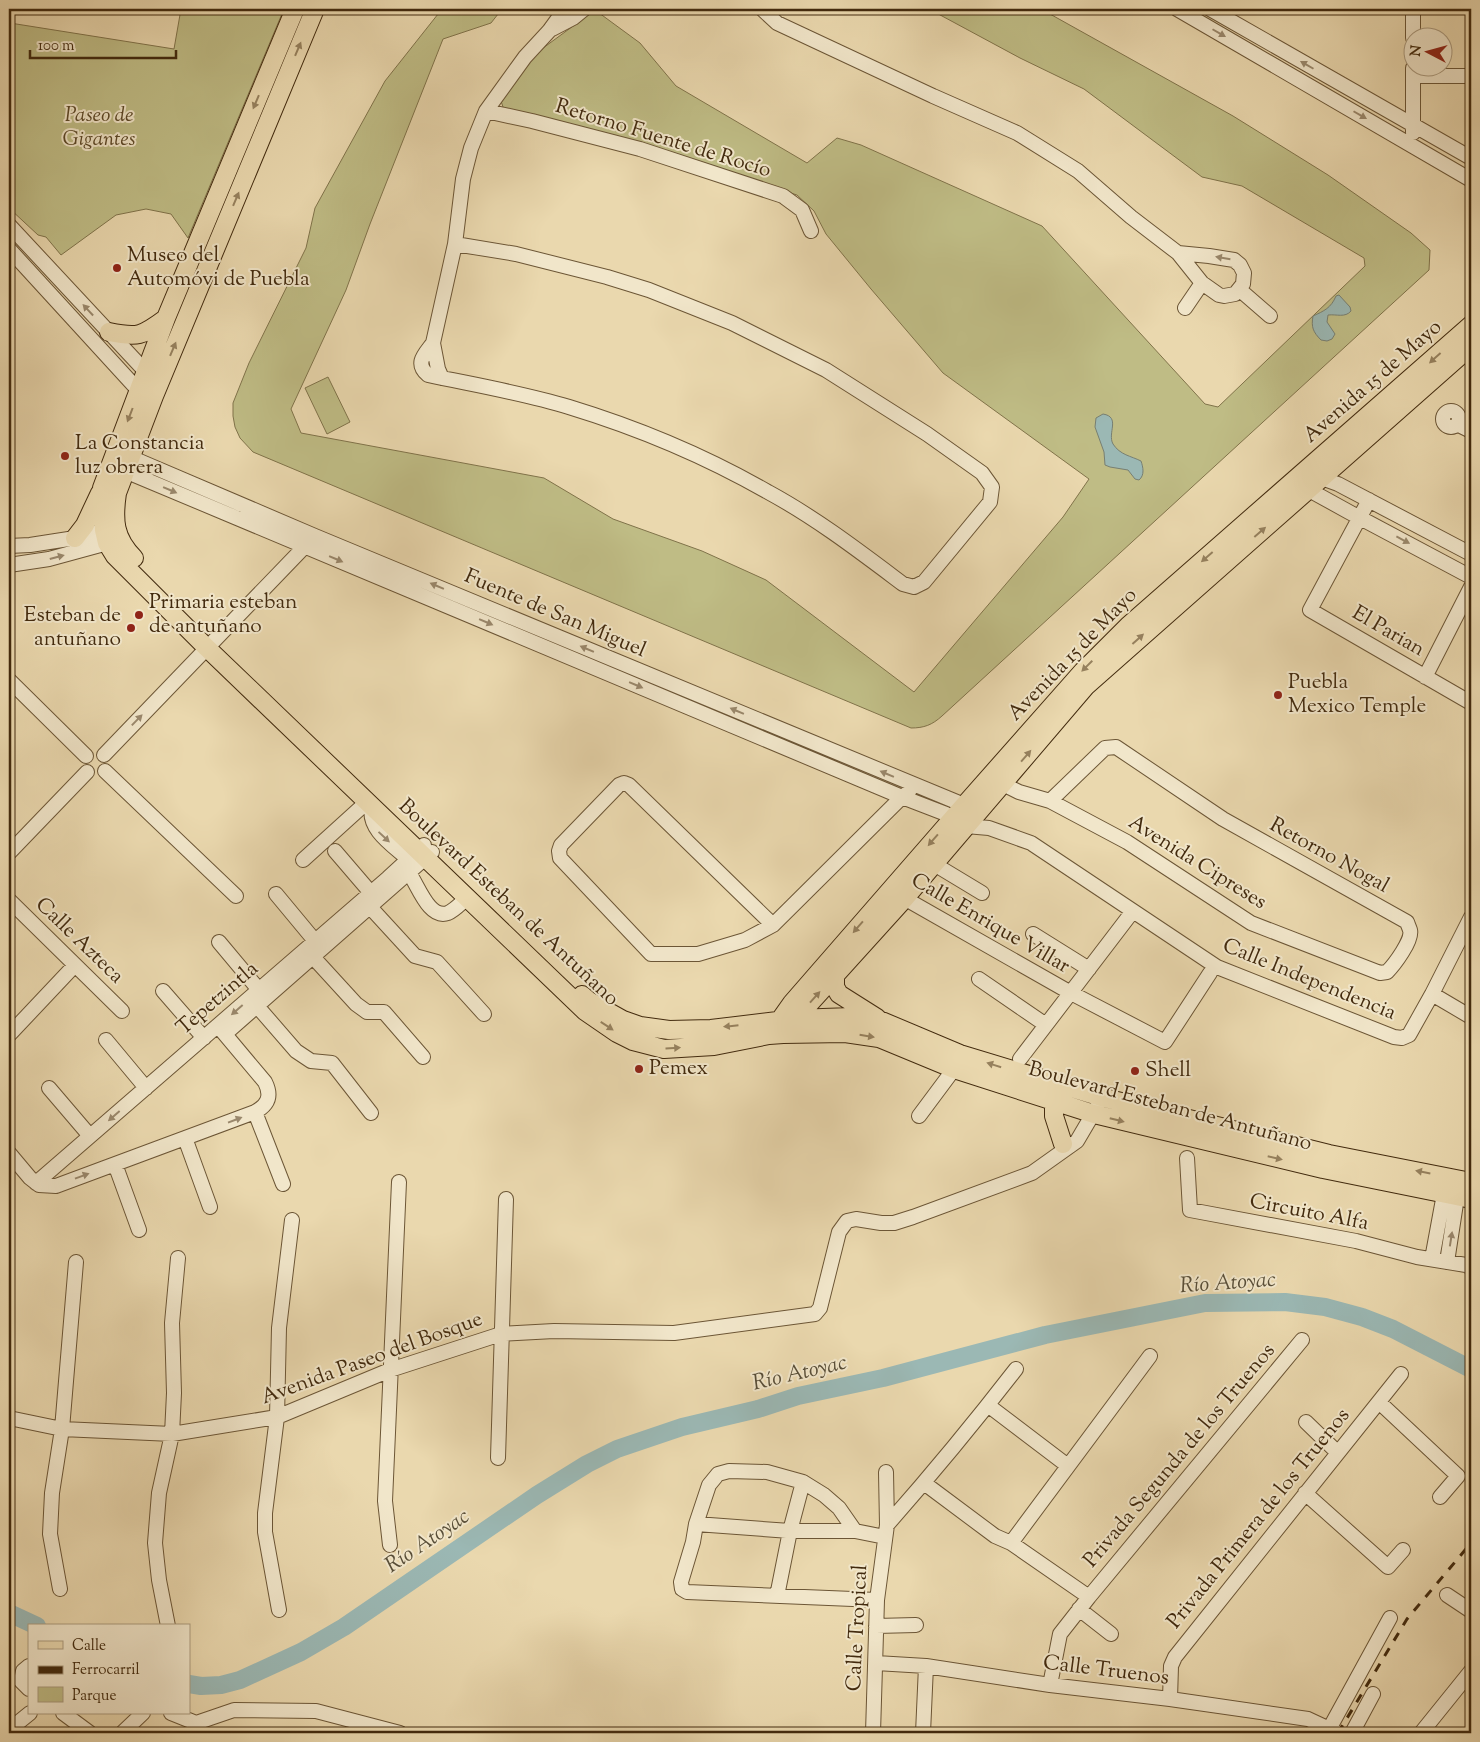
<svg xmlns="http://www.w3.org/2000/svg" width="1480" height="1742" font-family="'Sorts Mill Goudy',serif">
  <rect width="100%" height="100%" fill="#ead8ae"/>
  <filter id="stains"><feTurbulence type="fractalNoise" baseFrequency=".004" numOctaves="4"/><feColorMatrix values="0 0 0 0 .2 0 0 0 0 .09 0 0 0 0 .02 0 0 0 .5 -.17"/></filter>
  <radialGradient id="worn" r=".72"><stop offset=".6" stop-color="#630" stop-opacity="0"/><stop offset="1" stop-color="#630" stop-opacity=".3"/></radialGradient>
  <!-- green -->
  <path fill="#bfbc85" stroke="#80734a" d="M181 9H284L188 238 171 214 146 209 116 215 61 255 46 237 38 235 9 208 10 23 174 49Z
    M442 9H502L491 23 443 39 370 224 346 290 291 409 301 433 544 478 613 519 702 551 766 580 914 692 1063 517 1089 479 943 373 871 289 826 234 814 211 797 195 634 143 504 110 501 101 503 94 539 51 595 10 640 43 676 86 807 163 837 138 861 145 1042 226 1205 404 1218 407 1365 266 1364 258 1242 186 1202 177 1084 89 1020 58 929 9H1041L1233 116 1328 175 1411 233 1430 250 1429 270 942 716C932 725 924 728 911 728L253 452 240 438 235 427 233 416V403L249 363 306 248 315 208 385 81Z
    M328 377 350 422 327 434 305 388Z"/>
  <!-- water -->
  <path fill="#9bb8b4" stroke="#777f72" d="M1339 295 1350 307 1351 311C1345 318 1337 314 1328 315L1327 322 1335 334 1332 339 1327 341 1321 340C1313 332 1311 327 1313 316 1324 311 1331 308 1336 296Z
    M1103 414C1121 417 1107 433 1113 444 1120 455 1131 456 1141 461 1143 467 1145 475 1139 480L1135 479 1128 470 1110 467 1105 465 1104 452 1095 427 1096 418Z"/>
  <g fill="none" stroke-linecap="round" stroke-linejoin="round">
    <!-- river -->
    <path stroke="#9bb8b4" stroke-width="18" d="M9 1613 37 1626
      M189 1684 201 1686 221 1685 240 1680 301 1652 344 1627 537 1495 587 1464 617 1449 682 1427 758 1409 798 1396 883 1378 1045 1335 1205 1303 1285 1302 1325 1307 1362 1317 1393 1329 1471 1369"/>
    <!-- minor casing -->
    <g stroke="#6c5636" stroke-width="16">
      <path id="minor" d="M762 9 777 23 933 96 1017 133 1078 171 1131 217 1178 253 1202 283 1219 295 1224 296 1235 294 1243 284 1244 273 1240 265 1234 260 1209 256 1178 253
        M1177 9 1471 180
        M1210 9 1471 158
        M1413 9V38
        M552 29 573 18 584 9
        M1413 68V133
        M1413 76H1471
        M486 111 532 121 640 149 783 196 802 210 811 231
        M9 225 146 372 154 374
        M9 249 139 391 146 393
        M1240 290 1270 316
        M1185 308 1202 283
        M433 343C425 354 414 363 428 375 475 385 523 393 569 407 638 428 705 456 768 492 816 518 859 551 903 584L914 587 924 582 990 502 992 487 982 473 927 434 826 370 732 323 649 290 607 277 516 254 455 244
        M442 378 438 369 433 343 455 244 463 179 471 148 486 111 525 57 549 31 565 9
        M1443 419a8 8 0 1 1 16 0a8 8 0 1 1-16 0Z
        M1457 424 1471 431
        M130 457 315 536 964 805 971 810
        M125 471 902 797 954 817 966 826 989 828 1031 843 1217 967 1394 1037 1402 1038 1409 1035 1432 994 1471 917
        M1313 475 1338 484 1471 554
        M1300 485 1349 512 1471 577
        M1369 500 1310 610 1471 703
        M9 546 30 545 75 538 113 528
        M9 565 49 559 115 541
        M1425 677 1471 587
        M9 680 86 756
        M104 755 311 540
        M105 771 236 896
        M995 780 1019 792 1050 801 1127 842 1251 923 1380 973 1387 972C1394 965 1413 940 1410 930 1409 927 1408 925 1407 922L1223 819 1116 747 1105 748 1050 801
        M372 807C367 830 394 846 409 860
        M335 851 377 900
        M9 853 87 772
        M303 860 367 802
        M934 864 982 893
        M409 873C418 885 429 920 448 913 455 910 461 903 467 898
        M276 894 320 947
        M897 894 1071 993 1165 1042 1210 973
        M9 900 122 1011
        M370 907 415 956 437 962 484 1014
        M773 925 629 785 624 783 619 785 561 845 559 851 560 858 651 954H698L745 940 773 925 902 797 909 792
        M1033 934 1089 969
        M219 942 265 997
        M313 957 356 1004 367 1012H384L423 1057
        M979 979 1046 1025
        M163 991 204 1038
        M1432 994 1471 1017
        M257 1006 296 1051 311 1061 332 1063 371 1113
        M225 1034 432 852
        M9 1035 75 965
        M106 1040 146 1088
        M1020 1059 1133 911
        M49 1088 90 1136
        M255 1112 283 1184
        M919 1116 954 1069
        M185 1138 210 1207
        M9 1153 30 1178 39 1185 56 1186 255 1112C268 1105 272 1096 265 1082L218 1026
        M1187 1158 1190 1210 1356 1241 1417 1257 1466 1265 1471 1268
        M115 1164 139 1230
        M36 1183 388 878 424 845
        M1432 1259 1444 1194
        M1447 1262 1457 1197
        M1379 1402 1458 1476 1440 1497
        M989 1406 1068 1466
        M9 1418 62 1429 172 1434 277 1417 390 1370 501 1334 554 1331 674 1333 815 1314 820 1308 839 1232 847 1221 856 1219 881 1223H894L913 1217 1032 1173 1077 1141 1097 1107
        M1306 1422 1338 1453
        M498 1458 506 1199
        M924 1483 995 1536 1011 1543 1089 1597
        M1305 1493 1388 1567 1403 1550
        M696 1524 790 1531H855L885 1537
        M887 1525C932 1474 975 1422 1016 1369
        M855 1531 839 1508 824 1495 803 1482 767 1472 729 1471 718 1474 709 1485 696 1524 693 1542 681 1582 682 1589 687 1592 877 1600
        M1011 1543 1150 1356
        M390 1545 385 1501 399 1182
        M60 1589 50 1534 52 1493 62 1429 76 1262
        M1447 1595 1471 1611
        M777 1596 790 1531 803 1482
        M1079 1609 1111 1634
        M279 1610 265 1532V1513L277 1417 279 1328 292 1220
        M168 1626 159 1580 155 1543 159 1493 172 1434 174 1393 172 1323 178 1258
        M876 1626 916 1625
        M876 1663 926 1666 1050 1685 1170 1699 1308 1719 1338 1733
        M29 1666 23 1671 21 1681 29 1689
        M1050 1685 1060 1634 1089 1597 1302 1340
        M1170 1699 1171 1666 1175 1657 1401 1374
        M63 1713 90 1733
        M171 1713 196 1723 234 1710 316 1711 400 1733
        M9 1730 30 1713
        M122 1733 143 1713
        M873 1733 877 1600 887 1525 886 1472
        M923 1733 926 1666
        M1327 1733 1390 1618
        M1352 1733 1373 1694
        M1421 1733 1471 1671"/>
    </g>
    <!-- major casing -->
    <g stroke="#422a0e" stroke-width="20">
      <path id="major" d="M295 9 166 318 102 488 104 530 107 543 115 556 206 647 585 1011 617 1033 633 1041 664 1049 714 1046 769 1035 783 1034 845 1033 879 1038 954 1069 1094 1114 1323 1169 1471 1199
        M109 332C138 338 142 336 165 319
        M75 538 85 525 100 493
        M134 558C114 538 113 520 117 493L154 396 315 9
        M835 975V987L839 994 877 1018
        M582 995 589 1001 623 1020 640 1026 669 1030 711 1029 794 1019 852 1017 884 1022 960 1054 1101 1097 1329 1154 1471 1182
        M791 1024 905 898 1086 686 1471 346
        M775 1027 792 1003 954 817 1083 671 1128 626 1471 325
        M1054 1102V1116L1063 1144"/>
    </g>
    <!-- minor -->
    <use href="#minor" stroke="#f1e6ca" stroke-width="14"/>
    <!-- major -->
    <use href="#major" stroke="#ead8ae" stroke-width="18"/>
    <!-- rail -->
    <path stroke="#422a0e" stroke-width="3" stroke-dasharray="9 9" stroke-linecap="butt" d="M1338 1733 1407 1619 1471 1543"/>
  </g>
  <!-- one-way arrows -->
  <defs><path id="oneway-solid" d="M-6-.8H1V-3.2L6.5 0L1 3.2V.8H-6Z" transform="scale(1.25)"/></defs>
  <g fill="#9a886c">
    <use href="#oneway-solid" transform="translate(1219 33) rotate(30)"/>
    <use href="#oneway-solid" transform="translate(1307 65) rotate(-150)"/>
    <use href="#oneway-solid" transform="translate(1360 115) rotate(30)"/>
    <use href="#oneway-solid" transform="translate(1223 258) rotate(-170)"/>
    <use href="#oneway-solid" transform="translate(88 310) rotate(-133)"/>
    <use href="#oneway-solid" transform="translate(170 490) rotate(23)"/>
    <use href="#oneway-solid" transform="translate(1403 540) rotate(28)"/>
    <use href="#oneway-solid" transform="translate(57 557) rotate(-15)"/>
    <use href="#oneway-solid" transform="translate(336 559) rotate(23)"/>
    <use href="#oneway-solid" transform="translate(437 586) rotate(-157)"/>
    <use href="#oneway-solid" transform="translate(486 622) rotate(23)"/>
    <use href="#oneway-solid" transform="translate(587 649) rotate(-157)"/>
    <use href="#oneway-solid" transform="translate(636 685) rotate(23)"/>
    <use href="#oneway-solid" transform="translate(737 711) rotate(-157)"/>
    <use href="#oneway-solid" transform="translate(137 720) rotate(-46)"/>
    <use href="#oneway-solid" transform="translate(887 774) rotate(-157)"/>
    <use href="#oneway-solid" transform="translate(384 837) rotate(43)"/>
    <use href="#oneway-solid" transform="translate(237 1010) rotate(139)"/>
    <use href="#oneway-solid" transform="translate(114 1116) rotate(139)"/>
    <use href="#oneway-solid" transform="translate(235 1120) rotate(-21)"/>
    <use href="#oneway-solid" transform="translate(82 1176) rotate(-20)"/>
    <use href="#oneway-solid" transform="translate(1451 1239) rotate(-81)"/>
  </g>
  <g fill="#96815e">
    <use href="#oneway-solid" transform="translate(298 49) rotate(-67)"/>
    <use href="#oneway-solid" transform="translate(256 102) rotate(113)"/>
    <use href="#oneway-solid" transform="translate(236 199) rotate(-67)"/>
    <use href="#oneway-solid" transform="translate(173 349) rotate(-67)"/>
    <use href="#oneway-solid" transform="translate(1435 358) rotate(138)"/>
    <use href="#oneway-solid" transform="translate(130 415) rotate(111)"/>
    <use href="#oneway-solid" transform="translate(1260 532) rotate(-41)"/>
    <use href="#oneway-solid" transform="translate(1207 557) rotate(139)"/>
    <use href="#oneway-solid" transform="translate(1138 639) rotate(-42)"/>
    <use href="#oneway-solid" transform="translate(1087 666) rotate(135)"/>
    <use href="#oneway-solid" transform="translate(1026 756) rotate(-49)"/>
    <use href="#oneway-solid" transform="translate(933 840) rotate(131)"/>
    <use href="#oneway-solid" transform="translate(858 927) rotate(131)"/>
    <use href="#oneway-solid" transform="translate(815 997) rotate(-48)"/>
    <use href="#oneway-solid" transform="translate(607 1026) rotate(33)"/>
    <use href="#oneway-solid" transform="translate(731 1026) rotate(174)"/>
    <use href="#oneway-solid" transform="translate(867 1036) rotate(9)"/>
    <use href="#oneway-solid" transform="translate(673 1048) rotate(-3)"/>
    <use href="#oneway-solid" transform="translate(994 1065) rotate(-163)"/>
    <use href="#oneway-solid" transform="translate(1117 1120) rotate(14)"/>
    <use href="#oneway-solid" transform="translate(1275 1158) rotate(13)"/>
    <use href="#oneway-solid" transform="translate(1423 1172) rotate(-169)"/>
  </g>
  <!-- markers -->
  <g fill="#8f2418" stroke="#f1e6ca" stroke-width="2">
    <circle cx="117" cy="268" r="5"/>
    <circle cx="65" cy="456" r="5"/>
    <circle cx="139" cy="615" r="5"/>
    <circle cx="131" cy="628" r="5"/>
    <circle cx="1278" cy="695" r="5"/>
    <circle cx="639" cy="1069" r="5"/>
    <circle cx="1135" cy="1071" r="5"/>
  </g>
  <g text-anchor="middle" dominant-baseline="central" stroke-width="4" stroke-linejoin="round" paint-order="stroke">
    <!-- park labels -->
    <g font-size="21" font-style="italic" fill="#5b4726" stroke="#f1e6ca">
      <text x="99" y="116">Paseo de<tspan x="99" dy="24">Gigantes</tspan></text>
    </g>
    <!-- street labels -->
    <g font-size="21" fill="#422a0e" stroke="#f1e6ca">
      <text transform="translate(663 139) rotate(17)">Retorno Fuente de Rocío</text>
      <text transform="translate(1373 382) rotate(-41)">Avenida 15 de Mayo</text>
      <text transform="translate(555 614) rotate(23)">Fuente de San Miguel</text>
      <text transform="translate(1388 632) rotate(30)">El Parian</text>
      <text transform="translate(1073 655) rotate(-46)">Avenida 15 de Mayo</text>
      <text transform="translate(1329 856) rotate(29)">Retorno Nogal</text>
      <text transform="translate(1197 863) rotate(32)">Avenida Cipreses</text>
      <text transform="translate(508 903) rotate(43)">Boulevard Esteban de Antuñano</text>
      <text transform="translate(990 924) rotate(30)">Calle Enrique Villar</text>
      <text transform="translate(79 941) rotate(44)">Calle Azteca</text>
      <text transform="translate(1309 980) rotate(22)">Calle Independencia</text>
      <text transform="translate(218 999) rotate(-41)">Tepetzintla</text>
      <text transform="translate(1170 1107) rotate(15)">Boulevard Esteban de Antuñano</text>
      <text transform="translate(1309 1213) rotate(11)">Circuito Alfa</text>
      <text transform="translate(372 1359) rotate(-20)">Avenida Paseo del Bosque</text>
      <text transform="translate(1180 1456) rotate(-50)">Privada Segunda de los Truenos</text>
      <text transform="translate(1259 1519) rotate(-51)">Privada Primera de los Truenos</text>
      <text transform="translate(858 1628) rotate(-87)">Calle Tropical</text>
      <text transform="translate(1106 1671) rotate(7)">Calle Truenos</text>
    </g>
    <!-- poi labels -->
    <g font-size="21" fill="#422a0e" stroke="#f1e6ca" text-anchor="start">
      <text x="127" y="256">Museo del<tspan x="127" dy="24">Automóvi de Puebla</tspan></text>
      <text x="75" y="444">La Constancia<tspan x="75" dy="24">luz obrera</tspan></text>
      <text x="149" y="603">Primaria esteban<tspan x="149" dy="24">de antuñano</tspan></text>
      <text x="121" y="616" text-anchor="end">Esteban de<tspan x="121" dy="24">antuñano</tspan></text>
      <text x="1288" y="683">Puebla<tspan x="1288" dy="24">Mexico Temple</tspan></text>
      <text x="649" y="1069">Pemex</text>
      <text x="1145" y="1071">Shell</text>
    </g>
    <!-- water labels -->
    <g font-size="22" font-style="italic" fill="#584e38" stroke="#f1e6ca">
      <text transform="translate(1228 1284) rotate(-4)">Río Atoyac</text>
      <text transform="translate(800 1374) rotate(-13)">Río Atoyac</text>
      <text transform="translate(428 1542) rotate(-34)">Río Atoyac</text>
    </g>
  </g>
  <!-- margin -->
  <rect width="1480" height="1742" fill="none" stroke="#ead8ae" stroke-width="30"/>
  <rect x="10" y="10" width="1460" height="1722" fill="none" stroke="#422a0e" stroke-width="2.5"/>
  <rect x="15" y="15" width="1450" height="1712" fill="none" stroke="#422a0e"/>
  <!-- legend -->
  <rect x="28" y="1624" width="162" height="90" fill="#f1e6ca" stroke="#ab9b7f"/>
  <rect x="38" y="1641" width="25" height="8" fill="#ead8ae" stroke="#ab9b7f"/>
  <text x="72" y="1650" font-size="15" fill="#422a0e">Calle</text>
  <rect x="38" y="1666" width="25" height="8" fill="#422a0e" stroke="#ab9b7f"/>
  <text x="72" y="1674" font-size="15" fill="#422a0e">Ferrocarril</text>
  <rect x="38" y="1687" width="25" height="15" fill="#bfbc85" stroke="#ab9b7f"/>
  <text x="72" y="1700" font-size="15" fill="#422a0e">Parque</text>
  <!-- north arrow -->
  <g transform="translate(1428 52) rotate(276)"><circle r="24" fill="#f1e6ca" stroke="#ab9b7f"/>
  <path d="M0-4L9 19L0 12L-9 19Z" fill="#8f2418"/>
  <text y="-8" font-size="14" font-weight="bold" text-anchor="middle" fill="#422a0e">N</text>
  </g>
  <!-- scale -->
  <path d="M30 50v8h146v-8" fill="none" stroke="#422a0e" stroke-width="2.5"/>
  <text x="38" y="50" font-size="15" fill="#422a0e" stroke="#f1e6ca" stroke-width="4" paint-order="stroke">100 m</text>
  <rect width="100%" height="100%" filter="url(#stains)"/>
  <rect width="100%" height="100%" fill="url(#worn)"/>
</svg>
